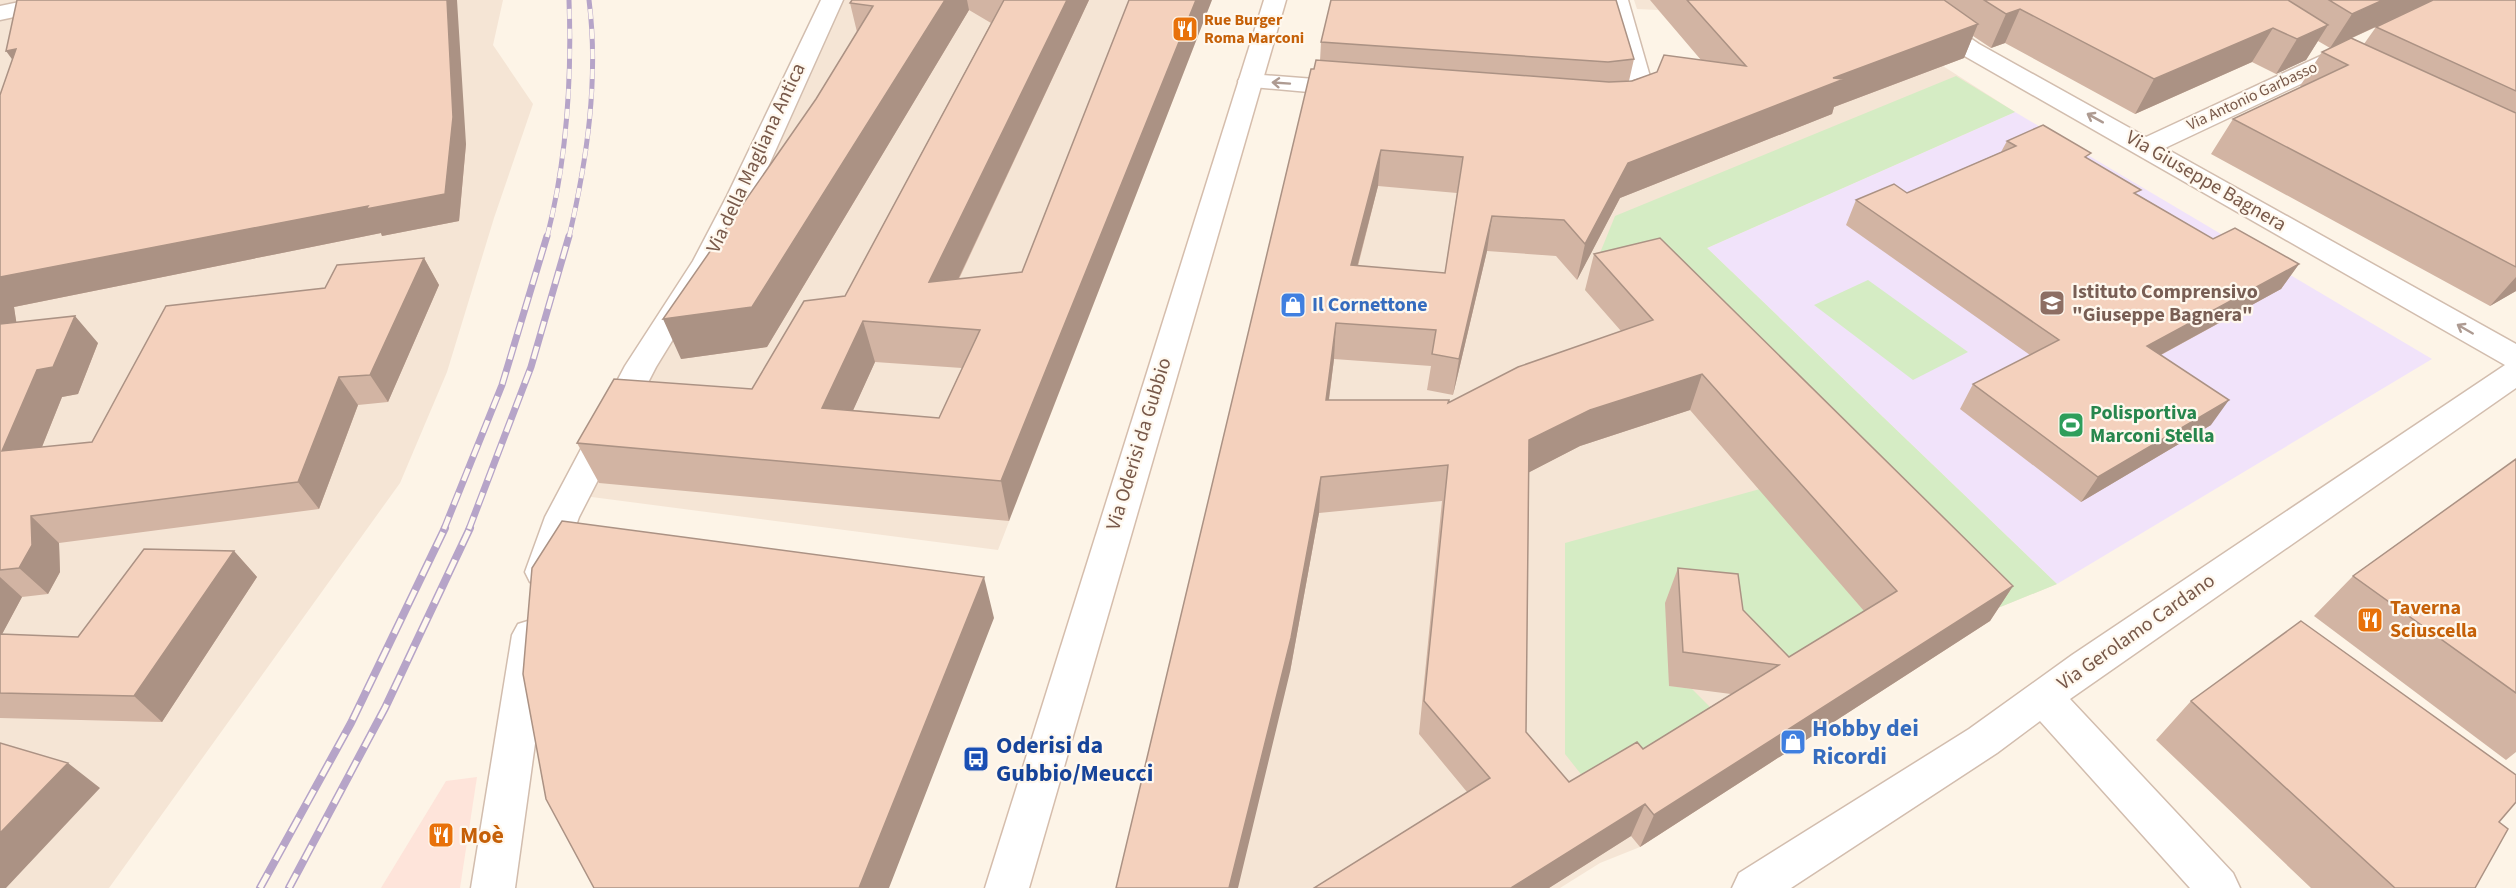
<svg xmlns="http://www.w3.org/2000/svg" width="2516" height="888" font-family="'Source Sans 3',sans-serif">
  <rect width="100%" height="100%" fill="#fdf4e7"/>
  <!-- residential -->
  <path fill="#f5e5d5" d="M0 0H503L493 45 533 104 494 218 447 372 400 483 109 888H0Z
    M839 0H1212L998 550 584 496Z
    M1634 0H1859L1888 31 2015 112 1707 248 2057 584 1988 612 1640 847 1600 863 1560 888H1129L1310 104 1739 102 1658 10 1637 9Z"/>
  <!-- commercial -->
  <path fill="#fee4da" d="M477 777 460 888H381L446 781Z"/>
  <!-- education -->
  <path fill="#f1e3fa" d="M2015 112 2432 359 2057 584 1707 248Z"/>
  <!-- green -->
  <path fill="#d5ecc4" d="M1956 76 2015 112 1707 248 2057 584 1988 612 1585 290 1615 216Z
    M1868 280 1968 352 1913 380 1814 305Z
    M1760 489 1877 626 1772 691 1670 686 1692 689 1710 707 1728 699 1595 792 1565 754V543Z"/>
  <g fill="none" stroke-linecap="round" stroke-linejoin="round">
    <!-- street casing -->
    <g stroke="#d2bdae" stroke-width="3">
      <path id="street" d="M29 0H74L71 5 0 20V6Z
        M821 0H843L755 196 721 261 656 367 579 517 556 582 543 586 530 582 525 572 545 517 625 366 693 261 727 196Z
        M1606 0H1628L1655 94C1643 110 1628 117 1608 112L1604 107 1608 102 1625 98 1629 93Z
        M1888 0H1914L1979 44 2146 137 2344 45 2353 43 2362 45 2365 50 2362 55 2165 148 2516 344V388L2070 699 2233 873 2240 888H2190L2040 721 1997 753 1791 888H1732L1739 873 1969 729 2072 655 2505 365 1961 54Z
        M1250 74 1353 82 1362 84 1365 89 1362 94 1353 96 1241 86 1238 81 1241 76Z
        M531 620 544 624 550 635 515 888H471L512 635 518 624Z"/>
    </g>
    <!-- secondary casing -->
    <g stroke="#d5bdac" stroke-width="3">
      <path id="secondary" d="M1264 0H1286L1029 888H985Z"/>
    </g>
    <!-- street -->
    <use href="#street" fill="#fff" fill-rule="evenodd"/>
    <!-- secondary -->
    <use href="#secondary" fill="#fff" fill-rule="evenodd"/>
    <!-- rail-far2 casing -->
    <g stroke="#b6a4c8" stroke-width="5">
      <path id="rail-far2" d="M547 237C567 159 572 80 569 0
        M569 237C587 160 599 79 589 0"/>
    </g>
    <!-- rail-far1 casing -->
    <g stroke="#b6a4c8" stroke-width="7">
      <path id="rail-far1" d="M444 529 502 385 547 236
        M469 529 531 367 569 236"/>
    </g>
    <!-- rail casing -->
    <g stroke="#b6a4c8" stroke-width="8">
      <path id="rail" d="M260 888 351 723 445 528
        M289 888 385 708 470 528"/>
    </g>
    <!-- rail-far2 -->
    <use href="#rail-far2" stroke="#fff8ee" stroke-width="4" stroke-dasharray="10" stroke-linecap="butt"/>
    <!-- rail-far1 -->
    <use href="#rail-far1" stroke="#fff8ee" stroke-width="4.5" stroke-dasharray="13" stroke-linecap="butt"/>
    <!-- rail -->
    <use href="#rail" stroke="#fff8ee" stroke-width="5" stroke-dasharray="16" stroke-linecap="butt"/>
  </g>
  <!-- wall -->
  <path fill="#d2b4a3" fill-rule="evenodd" d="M852 0H1089L959 279 1022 272 1009 521 599 483 577 443 752 389 845 296 991 23 969 10 767 347 681 359 816 99 857 32 850 3ZM875 362 962 368 939 418 853 410Z
    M1650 0H2516V291L2490 306 2211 154 2233 119 2301 87 2300 86 2322 52 2330 48 2318 41 2306 60 2276 74 2252 62 2135 114 2005 43 1991 48 1973 36 1964 58 1834 107 1832 114 1620 198 1577 280 1556 256 1487 251 1453 395 1427 390 1431 366 1334 359 1329 400 1449 403 1621 331 1585 290 1594 254 2013 586 1990 621 1640 847 1631 836 1549 888H1314L1467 792 1419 734 1442 501 1319 513 1290 672 1314 69 1320 61 1321 42 1634 59 1629 81 1701 60ZM2376 27 2364 44 2352 38ZM1378 186 1457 193 1445 273 1358 266ZM1690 410 1864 611 1789 657 1743 610 1678 568 1665 603 1669 686 1731 694 1643 749 1569 782 1526 732 1529 472 1580 446Z
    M0 95 466 144 459 221 382 236 381 233 14 307 16 322 98 343 78 394 62 397 42 447 92 442 325 288 424 258 439 285 388 402 358 405 319 509 59 543 60 572 48 594 22 597 2 634 78 637 234 551 257 577 162 722 0 718Z
    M2007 141 2088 159 2138 195 2213 239 2299 264 2281 289 2161 355 2211 425 2081 502 1960 409 1973 384 2030 355 1846 225 1856 200 1907 193 2001 152Z
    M2516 459V752L2506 760 2314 616 2353 576Z
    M2191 701 2499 822 2475 888H2311L2156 740Z"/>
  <!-- shaded-wall -->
  <path fill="#ab9284" d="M447 0H457L466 144 459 221 382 236 381 233 14 307 21 352 0 329V277Z
    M945 0H967L969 10 767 347 681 359 663 319Z
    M1067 0H1089L938 322 929 282Z
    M1196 0H1212L1009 521 1001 481Z
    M2383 0H2433L2330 48 2352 14Z
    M2020 9 2005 43 1991 48 2006 14Z
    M1978 24 1964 58 1834 107 1832 114 1620 198 1577 280 1585 244 1628 163 1833 78Z
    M2328 25 2306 60 2276 74 2297 39Z
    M2273 28 2252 62 2135 114 2154 79Z
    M16 49 25 77 6 51Z
    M1381 150 1378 186 1348 302 1351 265Z
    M1492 216 1487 251 1453 395 1459 359Z
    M424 258 439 285 388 402 370 375Z
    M2299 264 2281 289 2131 371 2147 346Z
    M2516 277V291L2490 306Z
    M75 316 98 343 78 394 62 397 29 479 2 451 37 370Z
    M863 321 875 362 836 448 822 408Z
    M1336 323 1334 359 1324 436 1326 400Z
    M1702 374 1690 410 1580 446 1522 476 1529 440 1590 410Z
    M339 377 358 405 319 509 298 482Z
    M2229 400 2211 425 2081 502 2098 477Z
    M1321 477 1319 513 1290 672 1238 888H1229Z
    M31 516 59 543 60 572 48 594 19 568Z
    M234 551 257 577 162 722 134 696Z
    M0 577 22 597 0 638Z
    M984 577 994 618 889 888H859Z
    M2013 586 1990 621 1640 847 1654 815Z
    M68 763 100 788 6 888H0V833Z
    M1645 804 1631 836 1549 888H1511Z"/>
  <!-- building -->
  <path fill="#f4d1bd" stroke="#ab9284" stroke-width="1.5" fill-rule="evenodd" d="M17 0H447L453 117 445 194 366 209 368 206 0 277V95L16 49 6 51Z
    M852 0H945L752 307 663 319 816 99 873 6 850 3Z
    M1004 0H1067L929 282 1022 272 1129 0H1196L1001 481 577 443 614 379 752 389 804 301 845 296ZM863 321 980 330 939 418 822 408Z
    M1331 0H1616L1634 59 1608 62 1321 42Z
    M1687 0H1944L1978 24 1833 78 1844 79 1628 163 1585 244 1564 220 1492 216 1459 359 1432 354 1436 330 1336 323 1326 400H1449L1448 403 1518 367 1653 320 1594 254 1660 238 2013 586 1654 815 1645 804 1511 888H1314L1490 778 1424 701 1448 465 1321 477 1291 638 1229 888H1116L1311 69H1314L1316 60 1609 82 1632 81 1657 72 1664 55 1746 66ZM1381 150 1463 157 1445 273 1351 265ZM1702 374 1897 591 1789 657 1743 610 1738 574 1678 568 1683 652 1779 665 1643 749 1637 742 1569 782 1526 732 1529 440 1590 410Z
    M1984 0H2288L2328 25 2297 39 2273 28 2154 79 2020 9 2006 14Z
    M2329 0H2383L2352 14Z
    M2433 0H2516V91L2376 27Z
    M2351 38 2516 113V267L2233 119 2348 65 2322 52Z
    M2043 125 2091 153 2085 157 2141 190 2134 193 2213 239 2235 228 2299 264 2147 346 2229 400 2098 477 1973 384 2059 340 1856 200 1894 184 1907 193 2016 146 2007 141Z
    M424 258 370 375 339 377 298 482 31 516 32 545 19 568 0 570V324L75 316 53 367 37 370 2 451 92 442 166 306 325 288 337 265Z
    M2516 459V693L2353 576Z
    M562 521 984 577 859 888H594L546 799 523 674 532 568Z
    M144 549 234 551 134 696 0 693V634L78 637Z
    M2301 621 2516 775V802L2499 822 2508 829 2475 888H2395L2191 701Z
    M0 743 68 763 0 833Z"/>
  <!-- one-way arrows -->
  <defs><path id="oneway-shaft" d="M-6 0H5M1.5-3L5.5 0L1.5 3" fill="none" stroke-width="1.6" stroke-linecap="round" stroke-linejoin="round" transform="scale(1.5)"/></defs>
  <g stroke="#ae9b92">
    <use href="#oneway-shaft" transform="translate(1281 83) rotate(-176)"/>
    <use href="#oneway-shaft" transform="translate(2095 118) rotate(-151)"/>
    <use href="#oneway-shaft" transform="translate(2465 329) rotate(-150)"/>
  </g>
  <!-- icons -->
  <defs>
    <g id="restaurant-square" transform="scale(1.35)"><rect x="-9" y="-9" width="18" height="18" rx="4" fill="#e8710a" stroke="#fff8ee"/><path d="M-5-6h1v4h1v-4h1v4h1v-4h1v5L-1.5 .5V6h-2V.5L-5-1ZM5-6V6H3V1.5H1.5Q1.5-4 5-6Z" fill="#fff"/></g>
    <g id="school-square" transform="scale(1.35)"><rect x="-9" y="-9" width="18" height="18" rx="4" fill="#8d6e63" stroke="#fff8ee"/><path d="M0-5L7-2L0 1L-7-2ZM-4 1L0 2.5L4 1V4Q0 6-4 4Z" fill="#fff"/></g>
    <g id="shop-square" transform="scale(1.35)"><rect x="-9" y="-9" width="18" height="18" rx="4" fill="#3f7fe0" stroke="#fff8ee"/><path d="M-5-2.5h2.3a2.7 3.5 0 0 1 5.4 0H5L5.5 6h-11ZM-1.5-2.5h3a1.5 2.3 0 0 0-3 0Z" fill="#fff"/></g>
    <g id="stadium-square" transform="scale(1.35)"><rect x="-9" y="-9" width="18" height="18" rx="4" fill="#2e9e5b" stroke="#fff8ee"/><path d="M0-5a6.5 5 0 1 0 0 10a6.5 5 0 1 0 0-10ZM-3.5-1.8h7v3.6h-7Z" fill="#fff"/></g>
    <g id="bus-square" transform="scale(1.35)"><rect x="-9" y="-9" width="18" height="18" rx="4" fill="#1a4fb4" stroke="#fff8ee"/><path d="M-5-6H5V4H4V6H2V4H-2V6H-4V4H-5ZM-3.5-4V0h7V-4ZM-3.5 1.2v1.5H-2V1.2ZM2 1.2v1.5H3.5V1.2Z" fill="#fff"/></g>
  </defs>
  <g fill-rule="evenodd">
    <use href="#restaurant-square" x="1185" y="29"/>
    <use href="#school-square" x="2052" y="303"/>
    <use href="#shop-square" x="1293" y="305"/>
    <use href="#stadium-square" x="2071" y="425"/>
    <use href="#restaurant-square" x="2370" y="620"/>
    <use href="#shop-square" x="1793" y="742"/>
    <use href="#bus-square" x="976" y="759"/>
    <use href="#restaurant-square" x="441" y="835"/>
  </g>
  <g text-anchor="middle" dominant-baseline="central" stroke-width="4.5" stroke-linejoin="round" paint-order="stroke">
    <!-- far-food labels -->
    <g font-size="16" font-weight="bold" fill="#c56008" stroke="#fff8ee" text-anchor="start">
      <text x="1204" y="20">Rue Burger<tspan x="1204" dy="18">Roma Marconi</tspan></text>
    </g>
    <!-- far-street labels -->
    <g font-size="16" fill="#78594a" stroke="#fff8ee">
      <text transform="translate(2252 96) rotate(-25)">Via Antonio Garbasso</text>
    </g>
    <!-- street labels -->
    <g font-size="20" fill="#78594a" stroke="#fff8ee">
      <text transform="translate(756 158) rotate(-65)">Via della Magliana Antica</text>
      <text transform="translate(2206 181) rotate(30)">Via Giuseppe Bagnera</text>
      <text transform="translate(1139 444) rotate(-73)">Via Oderisi da Gubbio</text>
      <text transform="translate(2136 632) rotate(-35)">Via Gerolamo Cardano</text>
    </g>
    <!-- education labels -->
    <g font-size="20" font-weight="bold" fill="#785e54" stroke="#fff8ee" text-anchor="start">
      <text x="2072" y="292">Istituto Comprensivo<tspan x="2072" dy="23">"Giuseppe Bagnera"</tspan></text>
    </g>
    <!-- shop labels -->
    <g font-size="20" font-weight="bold" fill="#366cbe" stroke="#fff8ee" text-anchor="start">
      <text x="1312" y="305">Il Cornettone</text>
    </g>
    <!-- leisure labels -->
    <g font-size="20" font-weight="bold" fill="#27864d" stroke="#fff8ee" text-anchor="start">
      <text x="2090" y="413">Polisportiva<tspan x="2090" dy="23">Marconi Stella</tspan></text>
    </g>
    <!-- food labels -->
    <g font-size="20" font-weight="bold" fill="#c56008" stroke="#fff8ee" text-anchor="start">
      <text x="2390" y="608">Taverna<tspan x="2390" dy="23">Sciuscella</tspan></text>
    </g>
    <!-- near-shop labels -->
    <g font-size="24" font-weight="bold" fill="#366cbe" stroke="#fff8ee" text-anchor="start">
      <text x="1812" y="728">Hobby dei<tspan x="1812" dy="28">Ricordi</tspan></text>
    </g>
    <!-- near-transit labels -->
    <g font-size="24" font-weight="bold" fill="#164399" stroke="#fff8ee" text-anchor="start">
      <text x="996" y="745">Oderisi da<tspan x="996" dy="28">Gubbio/Meucci</tspan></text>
    </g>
    <!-- near-food labels -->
    <g font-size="24" font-weight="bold" fill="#c56008" stroke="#fff8ee" text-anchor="start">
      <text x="460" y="835">Moè</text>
    </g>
  </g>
</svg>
